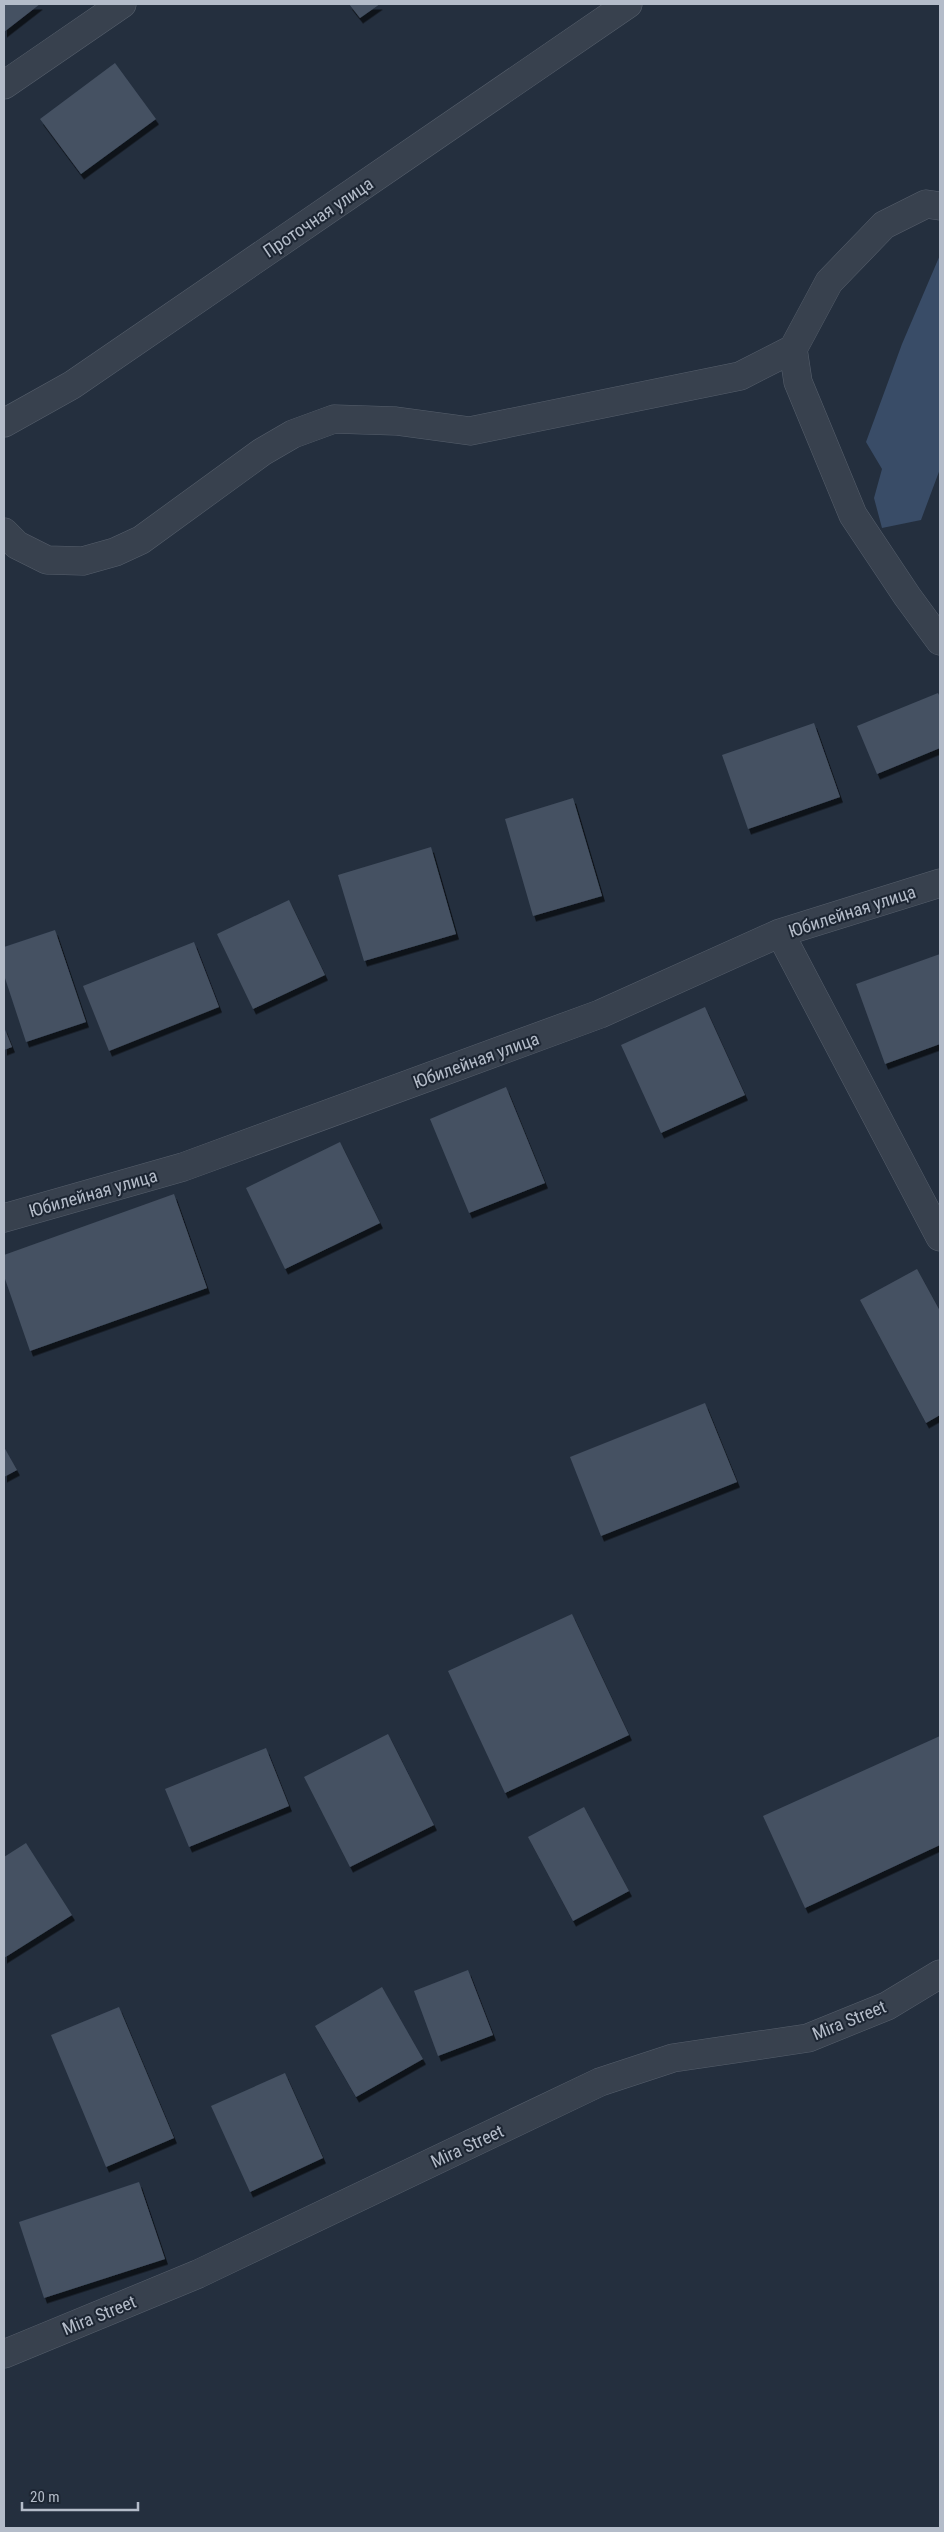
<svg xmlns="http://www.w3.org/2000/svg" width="944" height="2532" font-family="'Roboto Condensed',sans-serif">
  <defs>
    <filter id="shadow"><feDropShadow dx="3" dy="5.5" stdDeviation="0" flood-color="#0009"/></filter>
  </defs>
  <rect width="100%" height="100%" fill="#242f3e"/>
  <!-- water -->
  <path fill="#394c67" d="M940 255V469L921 520 882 528 874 498 882 469 866 442 902 344Z"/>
  <!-- building -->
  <path fill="#455162" filter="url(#shadow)" d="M4 4H40L4 32Z
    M349 4H380L360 18Z
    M115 63 156 119 81 174 40 119Z
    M938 693 940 697V748L877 774 857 726Z
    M814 723 840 797 748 829 722 755Z
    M573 798 602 896 533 916 505 819Z
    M431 847 456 934 364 961 338 875Z
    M289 900 325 975 253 1009 217 934Z
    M55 930 86 1022 26 1042 4 975V947Z
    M194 942 219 1007 109 1051 83 986Z
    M940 954V1044L885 1064 856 984Z
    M705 1007 745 1095 661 1133 621 1045Z
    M4 1027 12 1047 4 1050Z
    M506 1087 545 1183 469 1213 430 1119Z
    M340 1142 380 1223 285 1269 246 1188Z
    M174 1194 207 1288 30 1351 4 1276V1255Z
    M917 1269 940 1311V1415L926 1423 860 1300Z
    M705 1403 737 1482 601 1536 570 1457Z
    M4 1447 17 1470 4 1477Z
    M572 1614 629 1735 505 1793 448 1671Z
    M388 1734 434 1825 350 1867 304 1777Z
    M940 1736V1845L805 1908 763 1816Z
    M266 1748 289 1806 189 1847 165 1789Z
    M584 1807 629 1891 573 1921 528 1837Z
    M26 1843 72 1915 4 1958V1857Z
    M468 1970 493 2035 438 2056 414 1991Z
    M382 1987 423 2059 356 2097 315 2026Z
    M119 2007 174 2138 106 2167 51 2035Z
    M285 2073 323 2158 250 2192 211 2106Z
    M139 2182 165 2259 44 2298 19 2222Z"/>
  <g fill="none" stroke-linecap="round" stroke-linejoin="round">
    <!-- minor casing -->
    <g stroke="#565f6c" stroke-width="29">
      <path id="minor" d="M4 85 122 4
        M940 206 926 204 884 225 829 282 793 349 798 382 853 515 907 596 940 641
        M4 423 72 385 628 4
        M4 532 17 545 47 560 83 561 115 552 141 540 262 452 293 434 334 419 396 421 470 431 740 376 793 349
        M780 933 940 1237
        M4 1218 183 1167 600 1014 780 933 940 883
        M4 2354 198 2274 600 2082 673 2058 808 2038 887 2006 940 1974"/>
    </g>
    <!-- minor -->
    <use href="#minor" stroke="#38414e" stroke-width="28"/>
  </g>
  <g text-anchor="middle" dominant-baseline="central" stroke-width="4" stroke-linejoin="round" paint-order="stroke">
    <!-- street labels -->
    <g font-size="18" fill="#b4bcc9" stroke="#1d2633">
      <text transform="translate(318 217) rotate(-34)">Проточная улица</text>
      <text transform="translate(852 911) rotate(-18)">Юбилейная улица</text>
      <text transform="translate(476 1060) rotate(-20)">Юбилейная улица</text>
      <text transform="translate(93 1193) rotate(-16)">Юбилейная улица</text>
      <text transform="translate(849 2020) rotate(-22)">Mira Street</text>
      <text transform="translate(467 2146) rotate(-25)">Mira Street</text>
      <text transform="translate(99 2315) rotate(-22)">Mira Street</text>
    </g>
  </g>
  <!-- border -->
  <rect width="944" height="2532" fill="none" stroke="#b4bcc9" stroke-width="10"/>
  <!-- scale -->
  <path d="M22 2502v8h116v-8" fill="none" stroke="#b4bcc9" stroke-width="2.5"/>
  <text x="30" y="2502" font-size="15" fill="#b4bcc9" stroke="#1d2633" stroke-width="4" paint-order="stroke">20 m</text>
</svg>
